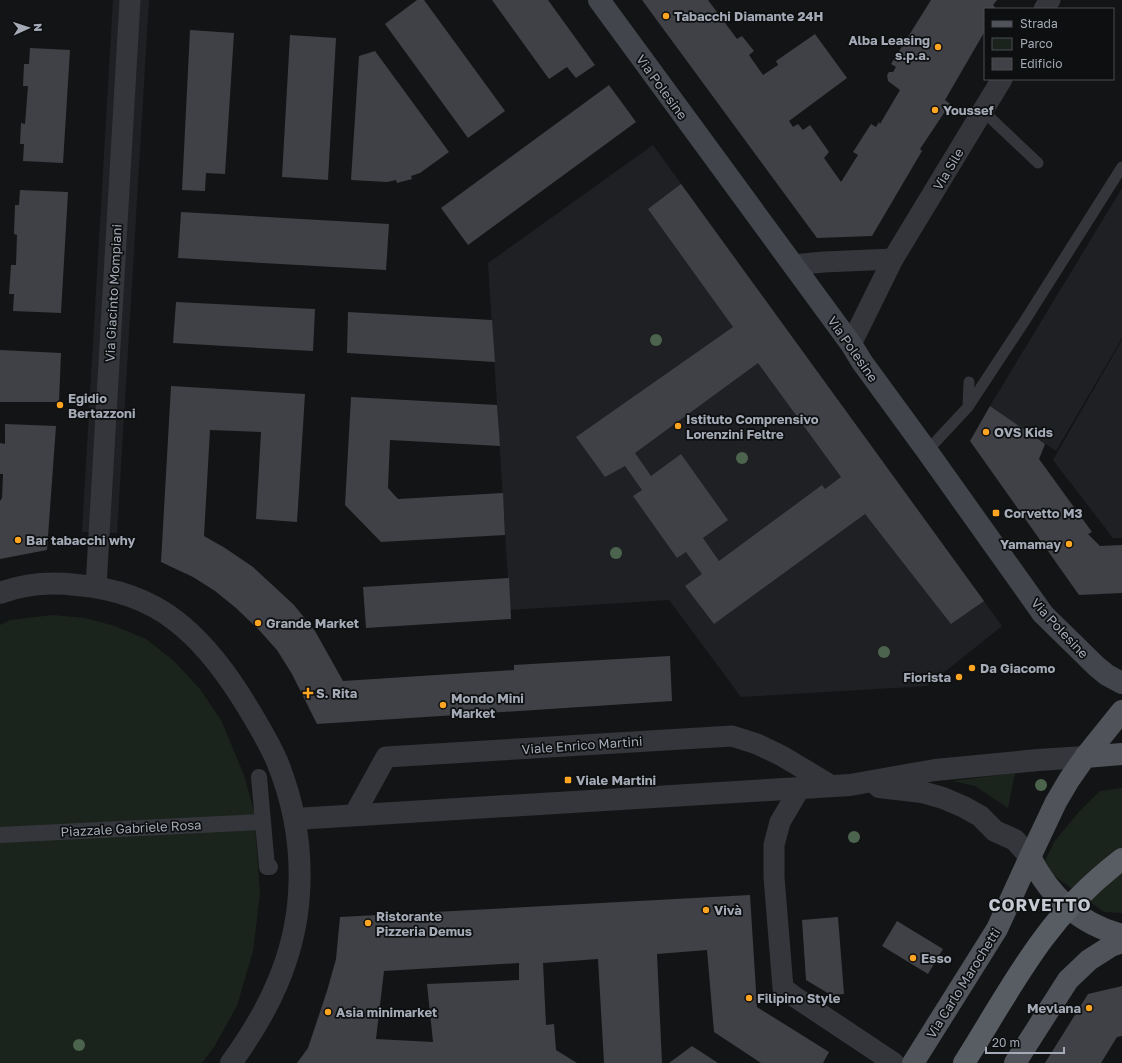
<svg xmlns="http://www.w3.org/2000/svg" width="1122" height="1063" font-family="'Golos Text',sans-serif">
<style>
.built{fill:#1f2023}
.green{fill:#1b241c}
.building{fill:#3f4146;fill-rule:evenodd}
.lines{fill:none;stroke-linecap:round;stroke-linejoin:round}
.service{stroke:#34363b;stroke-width:11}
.pedestrian{stroke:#34363b;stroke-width:16}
.minor{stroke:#34363b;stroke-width:21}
.tertiary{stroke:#34363b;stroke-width:22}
.secondary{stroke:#42454b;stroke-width:22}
.primary{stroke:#50535a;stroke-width:22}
.trunk-bridge{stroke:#585c63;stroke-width:22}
.tree{fill:#4c634d}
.poi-dot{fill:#ffa522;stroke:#0e0f10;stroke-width:1.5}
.labels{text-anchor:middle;stroke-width:3.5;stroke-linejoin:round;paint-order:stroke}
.poi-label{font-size:13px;font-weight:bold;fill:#a4abb7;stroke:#0e0f10;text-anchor:start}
.street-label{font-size:13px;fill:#a4abb7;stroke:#0e0f10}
.district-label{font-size:17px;font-weight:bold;letter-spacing:1px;fill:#c5cad3;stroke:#0e0f10}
</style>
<rect width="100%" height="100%" fill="#131415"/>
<g class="built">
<path d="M 113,0 L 149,0 L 117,533 L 82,532 Z"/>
<path d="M 653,145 L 1002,626 L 927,686 L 741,697 L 669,600 L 510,610 L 488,263 Z"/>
<path d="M 1122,188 L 1122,338 L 1056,451 L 1024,430 L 990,406 Z"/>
<path d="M 1122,340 L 1122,538 L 1113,538 L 1053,460 Z"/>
</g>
<g class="green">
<path d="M 53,615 L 85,618 L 115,626 L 146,639 L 174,661 L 199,688 L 221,720 L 244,775 L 254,811 L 260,894 L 253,951 L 237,1006 L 214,1047 L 202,1063 L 0,1063 L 0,625 L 10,620 Z"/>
<path d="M 1015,773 L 1008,808 L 975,786 L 952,781 Z"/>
<path d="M 1122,788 L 1122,913 L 1104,912 L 1053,875 L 1044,863 L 1054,842 L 1078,813 L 1100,791 Z"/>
</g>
<g class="building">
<path d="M 417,0 L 424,0 L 505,111 L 468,138 L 385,24 Z"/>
<path d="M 492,0 L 548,0 L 595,65 L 576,78 L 567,67 L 549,79 Z"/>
<path d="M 642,0 L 708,0 L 737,39 L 742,36 L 754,51 L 749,55 L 763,75 L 778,65 L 776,61 L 815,34 L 847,78 L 789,121 L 793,127 L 798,124 L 803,130 L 810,125 L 829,152 L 824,158 L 841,182 L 858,155 L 853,152 L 871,124 L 876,127 L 879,122 L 880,124 L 900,90 L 888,81 L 887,75 L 889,72 L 893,72 L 896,67 L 891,64 L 931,0 L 997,0 L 993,5 L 995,7 L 993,9 L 985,9 L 985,31 L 945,100 L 950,104 L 920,149 L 922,151 L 872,236 L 817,238 Z"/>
<path d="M 190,30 L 234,33 L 225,174 L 206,173 L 205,191 L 182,190 Z"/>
<path d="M 290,35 L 336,38 L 328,180 L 282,177 Z"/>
<path d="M 30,48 L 70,50 L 63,163 L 23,161 L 24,144 L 20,144 L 21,123 L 25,124 L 28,86 L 23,86 L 24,64 L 29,64 Z"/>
<path d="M 375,51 L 449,152 L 420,173 L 411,176 L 412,179 L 397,183 L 396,180 L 387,182 L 351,180 L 359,56 Z"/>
<path d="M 609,85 L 636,122 L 468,245 L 441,208 Z"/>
<path d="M 681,184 L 984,601 L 951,624 L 865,514 L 714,624 L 685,586 L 702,574 L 686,552 L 677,558 L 633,496 L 642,490 L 625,466 L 605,477 L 576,437 L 733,327 L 648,209 ZM 758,363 L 841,477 L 825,489 L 822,485 L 719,561 L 703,538 L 728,520 L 681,454 L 651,476 L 635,453 Z"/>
<path d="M 20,190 L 68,192 L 61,313 L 13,311 L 14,294 L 9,294 L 11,265 L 16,265 L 17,235 L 14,234 L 15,205 L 19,205 Z"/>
<path d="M 181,212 L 389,224 L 386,270 L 178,258 Z"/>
<path d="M 176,302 L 315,309 L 313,351 L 173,343 Z"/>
<path d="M 348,312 L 492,320 L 495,362 L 347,353 Z"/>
<path d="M 0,350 L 61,353 L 59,402 L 0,402 Z"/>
<path d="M 171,386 L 305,394 L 297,522 L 256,519 L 261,432 L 210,430 L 204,536 L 225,548 L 253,567 L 294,605 L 315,631 L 343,681 L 514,670 L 514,665 L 670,656 L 672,701 L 317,724 L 292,674 L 277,650 L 259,630 L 236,608 L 215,591 L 193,577 L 161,562 Z"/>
<path d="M 351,397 L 497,405 L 500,446 L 390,440 L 388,488 L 398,499 L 503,493 L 505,535 L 381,542 L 345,505 Z"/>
<path d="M 990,406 L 1045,444 L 1039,459 L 1092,532 L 1088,534 L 1100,546 L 1122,545 L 1122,593 L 1079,595 L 970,441 Z"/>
<path d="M 5,424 L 56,426 L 47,550 L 0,559 L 0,501 L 2,498 L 3,474 L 0,474 L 0,443 L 5,444 Z"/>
<path d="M 509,578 L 511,619 L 366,628 L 363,587 Z"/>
<path d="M 750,895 L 757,1007 L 829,1052 L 823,1063 L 761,1063 L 714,1032 L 707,950 L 657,954 L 662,1063 L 604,1063 L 598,959 L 543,963 L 546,1025 L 554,1024 L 556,1050 L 577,1063 L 297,1063 L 308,1048 L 327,991 L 336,959 L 340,917 ZM 519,963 L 519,980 L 427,984 L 433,1042 L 376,1039 L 384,971 Z"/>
<path d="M 838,917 L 844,994 L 831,995 L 806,980 L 802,920 Z"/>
<path d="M 897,921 L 943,949 L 928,974 L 882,946 Z"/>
<path d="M 1122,986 L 1122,1036 L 1117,1037 L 1101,1063 L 1045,1063 L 1088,994 Z"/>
<path d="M 692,1046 L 718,1063 L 669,1063 Z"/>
</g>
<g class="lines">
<g class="service">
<path d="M 983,111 L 1038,163"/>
<path d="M 968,407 L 1024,322 L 1122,167"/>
<path d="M 927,451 L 968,407 L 969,382"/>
</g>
<g class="pedestrian">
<path d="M 259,777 L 267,867 L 270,867"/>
<path d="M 0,835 L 262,822"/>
</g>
<g class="minor">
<path d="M 1044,9 L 1050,0"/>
<path d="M 793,265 L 824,262 L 893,259"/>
<path d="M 851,344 L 893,259 L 1002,79"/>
<path d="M 96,587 L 130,0"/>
<path d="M 800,788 L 780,822 L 774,845 L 774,877 L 783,988 L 795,997 L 894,1063"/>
<path d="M 354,815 L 386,757 L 732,736 L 757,744 L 782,756 L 832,786"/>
</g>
<g class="tertiary">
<path d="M 0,593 C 24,584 52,582 77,585 C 112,588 148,599 176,621 C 202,641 222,667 240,695 C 253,716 267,738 277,761 C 294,803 302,849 299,894 C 295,958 268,1012 231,1063"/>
<path d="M 879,787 L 922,792 L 943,798 L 964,807 L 980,816 L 995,831 L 1015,840 L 1030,857"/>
<path d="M 295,819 L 850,785 L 935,770 L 1038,760 L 1085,757"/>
</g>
<path class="secondary" d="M 599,0 L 851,344 L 862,362 L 927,451 L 1043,614 L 1096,666 L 1107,675 L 1122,683"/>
<g class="primary">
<path d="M 1085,757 L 1122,754"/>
<path d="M 1030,857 C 1049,895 1079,924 1122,935"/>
<path d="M 913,1063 L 997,929 L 1030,857 L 1056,802 L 1069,780 L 1085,757 L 1122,711"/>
<path d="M 1015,1063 L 1068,980 L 1089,960 L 1111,946 L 1122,942"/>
</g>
<path class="trunk-bridge" d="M 964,1063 C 990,1022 1014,978 1043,939 C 1065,909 1092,882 1122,859"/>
</g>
<g class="tree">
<circle cx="656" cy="340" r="6"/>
<circle cx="742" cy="458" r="6"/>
<circle cx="616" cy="553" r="6"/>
<circle cx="884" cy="652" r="6"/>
<circle cx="1041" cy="785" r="6"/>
<circle cx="854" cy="837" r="6"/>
<circle cx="79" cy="1045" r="6"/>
</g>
<g class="poi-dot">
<circle cx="666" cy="16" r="4"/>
<circle cx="938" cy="47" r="4"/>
<circle cx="935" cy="110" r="4"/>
<circle cx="60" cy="405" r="4"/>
<circle cx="678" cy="426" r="4"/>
<circle cx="986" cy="432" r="4"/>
<rect x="992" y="509" width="8" height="8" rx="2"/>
<circle cx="18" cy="540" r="4"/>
<circle cx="1069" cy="544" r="4"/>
<circle cx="258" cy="623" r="4"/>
<circle cx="972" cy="668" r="4"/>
<circle cx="959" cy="677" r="4"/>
<path d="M306 687h4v4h4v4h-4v4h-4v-4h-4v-4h4z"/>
<circle cx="443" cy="705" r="4"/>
<rect x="564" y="776" width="8" height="8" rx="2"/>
<circle cx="706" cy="910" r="4"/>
<circle cx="368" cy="923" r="4"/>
<circle cx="913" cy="958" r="4"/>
<circle cx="749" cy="998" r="4"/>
<circle cx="1089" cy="1008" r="4"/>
<circle cx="328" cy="1012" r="4"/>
</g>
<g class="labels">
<g class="poi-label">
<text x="674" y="21">Tabacchi Diamante 24H</text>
<text x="930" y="45" text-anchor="end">Alba Leasing<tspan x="930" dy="15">s.p.a.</tspan></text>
<text x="943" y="115">Youssef</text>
<text x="68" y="403">Egidio<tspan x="68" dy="15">Bertazzoni</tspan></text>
<text x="686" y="424">Istituto Comprensivo<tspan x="686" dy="15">Lorenzini Feltre</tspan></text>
<text x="994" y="437">OVS Kids</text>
<text x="1004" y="518">Corvetto M3</text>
<text x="26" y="545">Bar tabacchi why</text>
<text x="1061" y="549" text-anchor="end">Yamamay</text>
<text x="266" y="628">Grande Market</text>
<text x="980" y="673">Da Giacomo</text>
<text x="951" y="682" text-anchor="end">Fiorista</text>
<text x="316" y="698">S. Rita</text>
<text x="451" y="703">Mondo Mini<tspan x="451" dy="15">Market</tspan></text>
<text x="576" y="785">Viale Martini</text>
<text x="714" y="915">Vivà</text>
<text x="376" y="921">Ristorante<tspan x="376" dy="15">Pizzeria Demus</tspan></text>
<text x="921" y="963">Esso</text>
<text x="757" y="1003">Filipino Style</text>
<text x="1081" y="1013" text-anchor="end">Mevlana</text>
<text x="336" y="1017">Asia minimarket</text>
</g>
<g class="street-label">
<text transform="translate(662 87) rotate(54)" y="5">Via Polesine</text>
<text transform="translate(948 169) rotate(-59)" y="5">Via Sile</text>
<text transform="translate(113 293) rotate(-87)" y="5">Via Giacinto Mompiani</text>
<text transform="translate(853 349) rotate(55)" y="5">Via Polesine</text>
<text transform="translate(1060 628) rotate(47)" y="5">Via Polesine</text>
<text transform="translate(582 745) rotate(-4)" y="5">Viale Enrico Martini</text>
<text transform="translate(131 828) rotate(-3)" y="5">Piazzale Gabriele Rosa</text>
<text transform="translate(963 983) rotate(-58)" y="5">Via Carlo Marochetti</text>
</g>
<g class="district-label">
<text x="1040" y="911">CORVETTO</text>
</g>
</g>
<rect x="984" y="8" width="130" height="72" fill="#0e0f10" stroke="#4a4d53"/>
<rect x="992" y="21" width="20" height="6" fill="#50535a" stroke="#4a4d53"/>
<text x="1020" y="28" font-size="12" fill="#a4abb7">Strada</text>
<rect x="992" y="38" width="20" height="12" fill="#1b241c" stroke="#4a4d53"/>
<text x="1020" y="48" font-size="12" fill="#a4abb7">Parco</text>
<rect x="992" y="58" width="20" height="12" fill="#3f4146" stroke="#4a4d53"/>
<text x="1020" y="68" font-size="12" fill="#a4abb7">Edificio</text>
<g transform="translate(28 28) rotate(87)" stroke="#0e0f10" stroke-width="3" paint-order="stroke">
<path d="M0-3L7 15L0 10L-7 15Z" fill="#a4abb7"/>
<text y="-6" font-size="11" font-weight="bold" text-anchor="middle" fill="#a4abb7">N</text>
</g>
<path d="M986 1047v6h78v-6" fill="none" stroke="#a4abb7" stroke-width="2"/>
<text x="992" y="1047" font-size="12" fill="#a4abb7" stroke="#0e0f10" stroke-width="3" paint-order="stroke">20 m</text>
</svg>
